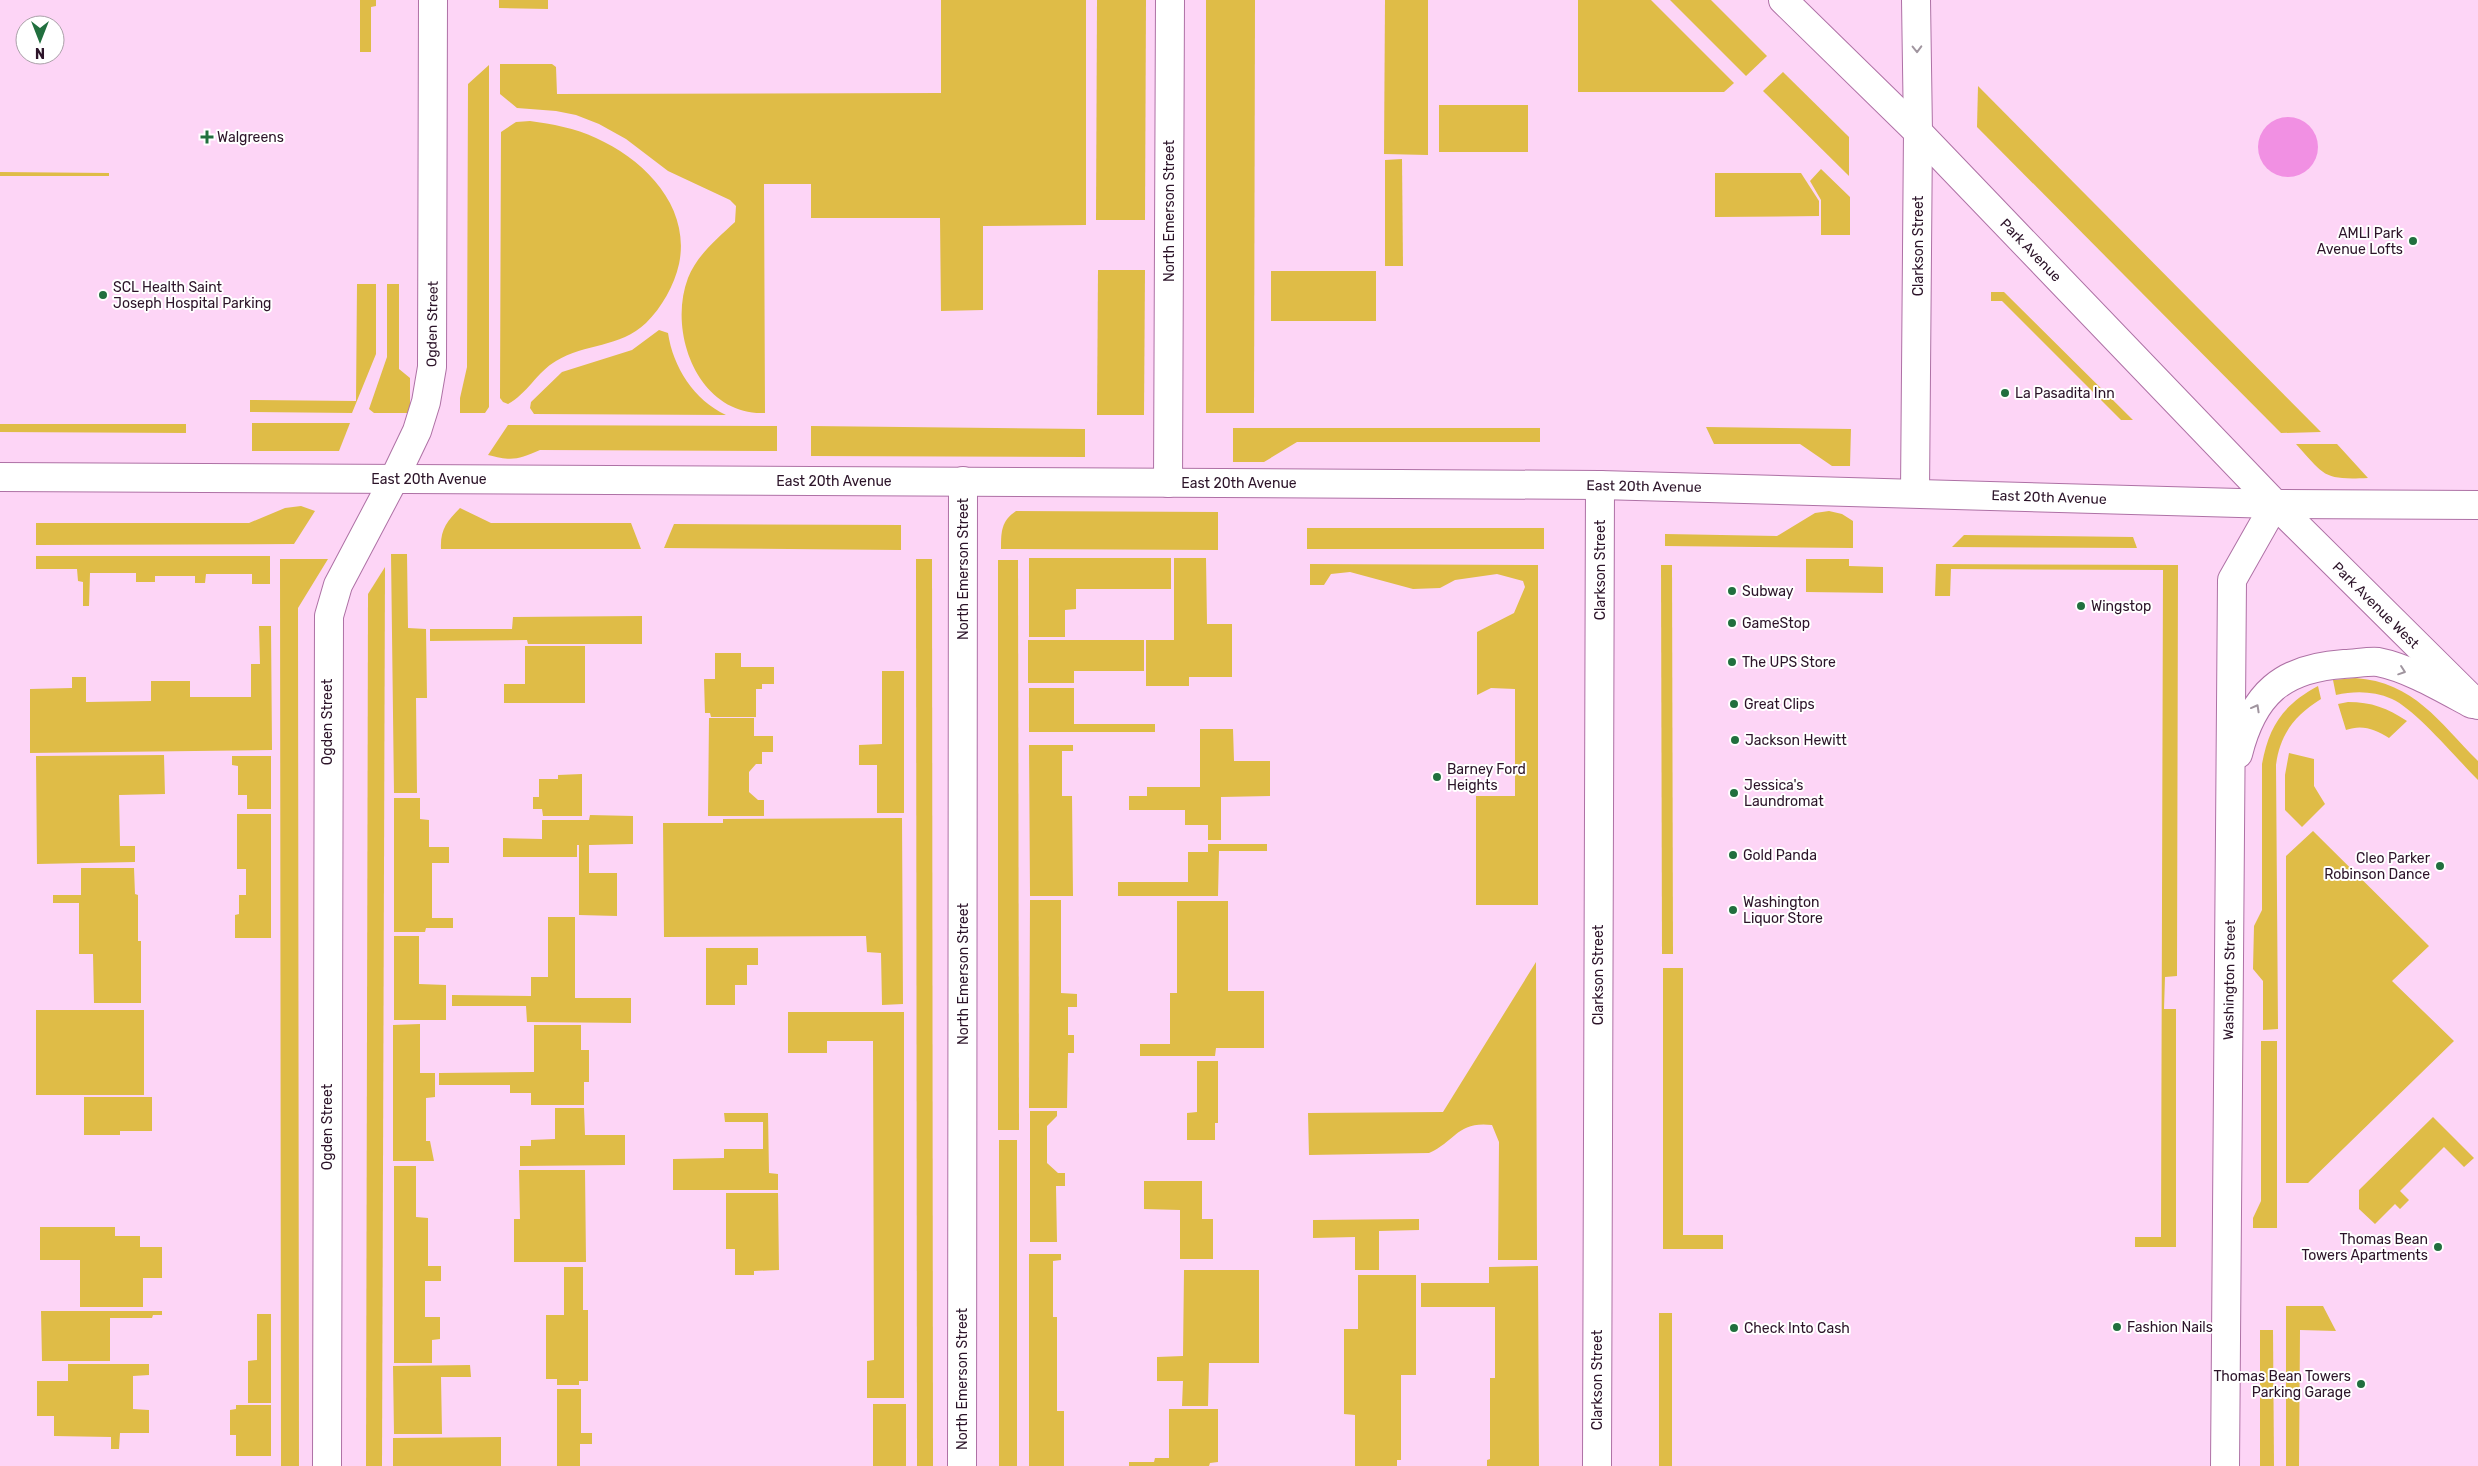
<svg xmlns="http://www.w3.org/2000/svg" width="2478" height="1466" font-family="Rubik,sans-serif">
<style>
.green{fill:#dfbc47}
.water{fill:#f190e3}
.lines{fill:none;stroke-linecap:round;stroke-linejoin:round}
.minor-casing{stroke:#ae71a5;stroke-width:30}
.tertiary-casing{stroke:#ae71a5;stroke-width:30}
.secondary-casing{stroke:#ae71a5;stroke-width:30}
.minor{stroke:#fff;stroke-width:28}
.tertiary{stroke:#fff;stroke-width:28}
.secondary{stroke:#fff;stroke-width:28}
.oneway{stroke:#a0959f}
.poi-dot{fill:#216f3e;stroke:#fff;stroke-width:2}
.labels{text-anchor:middle;stroke-width:4;stroke-linejoin:round;paint-order:stroke}
.poi-label{font-size:14px;fill:#2c1429;stroke:#fff;text-anchor:start}
.street-label{font-size:14px;fill:#2c1429;stroke:#fff}
</style>
<rect width="100%" height="100%" fill="#fdd5f6"/>
<g class="green">
<path d="M 360,0 L 376,0 L 376,6 L 371,7 L 371,52 L 360,52 Z"/>
<path d="M 499,0 L 548,0 L 548,9 L 499,8 Z"/>
<path d="M 941,0 L 1086,0 L 1086,225 L 983,226 L 983,310 L 941,311 L 940,218 L 811,218 L 811,184 L 764,184 L 765,413 C 699,416 667,333 688,278 C 697,255 717,239 735,222 L 736,206 L 730,200 L 668,171 L 626,139 L 599,124 L 576,115 L 556,111 L 517,108 L 500,94 L 500,64 L 552,64 L 556,67 L 557,94 L 941,93 Z"/>
<path d="M 1097,0 L 1146,0 L 1145,220 L 1096,220 Z"/>
<path d="M 1206,0 L 1255,0 L 1254,413 L 1206,413 Z"/>
<path d="M 1385,0 L 1428,0 L 1428,155 L 1384,154 Z"/>
<path d="M 1578,0 L 1651,0 L 1734,83 L 1724,92 L 1578,92 Z"/>
<path d="M 1670,0 L 1711,0 L 1767,56 L 1746,76 Z"/>
<path d="M 489,65 L 489,407 L 485,413 L 460,413 L 460,398 L 467,367 L 468,84 Z"/>
<path d="M 1783,72 L 1849,137 L 1849,176 L 1763,91 Z"/>
<path d="M 1978,86 L 2321,432 L 2281,433 L 1977,127 Z"/>
<rect x="1439" y="105" width="89" height="47"/>
<path d="M 530,121 C 552,124 575,128 596,138 C 645,160 691,207 679,264 C 674,286 662,307 646,323 C 620,348 585,343 556,361 C 537,372 527,394 508,404 L 503,402 L 500,398 L 501,132 L 516,122 Z"/>
<path d="M 1402,159 L 1403,266 L 1385,266 L 1385,160 Z"/>
<path d="M 1821,169 L 1850,197 L 1850,235 L 1821,235 L 1821,200 L 1810,181 Z"/>
<path d="M 0,172 L 109,173 L 109,176 L 0,176 Z"/>
<path d="M 1715,173 L 1801,173 L 1819,201 L 1819,216 L 1715,217 Z"/>
<path d="M 1098,270 L 1145,270 L 1144,415 L 1097,415 Z"/>
<rect x="1271" y="271" width="105" height="50"/>
<path d="M 357,284 L 376,284 L 376,354 L 352,413 L 250,412 L 250,400 L 356,401 Z"/>
<path d="M 387,284 L 399,284 L 399,369 L 410,378 L 410,413 L 374,413 L 369,409 L 387,357 Z"/>
<path d="M 1991,292 L 2004,292 L 2133,420 L 2121,420 L 2002,301 L 1991,301 Z"/>
<path d="M 659,330 L 668,333 C 673,367 694,400 726,415 L 534,414 L 530,408 L 531,402 L 562,372 L 632,350 Z"/>
<path d="M 252,423 L 350,423 L 339,451 L 252,451 Z"/>
<path d="M 0,424 L 186,424 L 186,433 L 0,432 Z"/>
<path d="M 508,425 L 777,426 L 777,451 L 540,450 C 518,460 511,461 488,455 Z"/>
<path d="M 811,426 L 1085,429 L 1085,457 L 811,456 Z"/>
<path d="M 1706,427 L 1851,429 L 1850,466 L 1832,466 L 1800,444 L 1714,444 Z"/>
<path d="M 1233,428 L 1540,428 L 1540,442 L 1297,442 L 1264,462 L 1233,462 Z"/>
<path d="M 2296,444 L 2337,444 L 2368,478 C 2323,480 2325,476 2296,444 Z"/>
<path d="M 301,506 L 315,511 L 294,544 L 36,545 L 36,523 L 249,523 L 285,508 Z"/>
<path d="M 460,508 L 491,523 L 631,523 L 641,549 L 441,549 C 440,530 447,521 460,508 Z"/>
<path d="M 1016,511 L 1218,512 L 1218,550 L 1001,549 C 1001,532 1001,521 1016,511 Z"/>
<path d="M 1829,511 L 1842,514 L 1853,521 L 1853,548 L 1665,546 L 1665,534 L 1777,536 L 1815,513 Z"/>
<path d="M 674,524 L 901,525 L 901,550 L 664,548 Z"/>
<rect x="1307" y="528" width="237" height="21"/>
<path d="M 1964,535 L 2133,537 L 2137,548 L 1952,547 Z"/>
<path d="M 391,554 L 407,554 L 408,628 L 426,629 L 427,698 L 416,698 L 417,793 L 394,793 Z"/>
<path d="M 36,556 L 270,556 L 270,584 L 252,584 L 252,574 L 206,574 L 205,583 L 195,583 L 195,576 L 155,576 L 155,582 L 136,582 L 136,573 L 90,573 L 89,606 L 83,606 L 83,582 L 78,581 L 77,569 L 36,569 Z"/>
<path d="M 1029,558 L 1171,558 L 1171,589 L 1076,589 L 1076,609 L 1065,610 L 1065,637 L 1029,637 Z"/>
<path d="M 1174,558 L 1206,558 L 1207,624 L 1232,624 L 1232,677 L 1189,677 L 1189,686 L 1146,686 L 1146,640 L 1174,640 Z"/>
<path d="M 280,559 L 328,559 L 298,608 L 299,1466 L 281,1466 Z"/>
<path d="M 916,559 L 932,559 L 933,1466 L 917,1466 Z"/>
<path d="M 1806,559 L 1849,559 L 1849,566 L 1883,567 L 1883,593 L 1806,592 Z"/>
<path d="M 998,560 L 1018,560 L 1019,1130 L 998,1130 Z"/>
<path d="M 1310,564 L 1538,565 L 1538,905 L 1476,905 L 1476,796 L 1515,796 L 1515,689 L 1491,688 L 1477,695 L 1477,632 L 1514,613 L 1525,587 L 1523,581 L 1497,574 L 1455,580 L 1440,588 L 1413,589 L 1350,572 L 1331,574 L 1324,585 L 1310,585 Z"/>
<path d="M 1936,564 L 2178,565 L 2177,976 L 2165,977 L 2164,1009 L 2176,1009 L 2176,1247 L 2135,1247 L 2135,1237 L 2161,1237 L 2163,570 L 1951,569 L 1950,596 L 1935,596 Z"/>
<path d="M 1661,565 L 1672,565 L 1673,954 L 1662,954 Z"/>
<path d="M 385,567 L 382,1466 L 366,1466 L 368,594 Z"/>
<path d="M 642,616 L 642,644 L 528,644 L 527,640 L 430,641 L 430,629 L 512,629 L 513,617 Z"/>
<path d="M 259,626 L 271,626 L 272,750 L 30,753 L 30,689 L 72,688 L 72,677 L 86,677 L 86,702 L 151,701 L 151,681 L 190,681 L 190,697 L 251,697 L 251,664 L 260,664 Z"/>
<path d="M 1028,640 L 1144,640 L 1144,671 L 1074,671 L 1074,683 L 1028,683 Z"/>
<path d="M 525,646 L 585,646 L 585,703 L 504,703 L 504,684 L 525,684 Z"/>
<path d="M 715,653 L 741,653 L 741,667 L 774,667 L 774,684 L 762,684 L 762,689 L 756,689 L 756,717 L 711,717 L 710,713 L 705,713 L 704,679 L 715,679 Z"/>
<path d="M 882,671 L 904,671 L 904,813 L 877,813 L 877,765 L 859,765 L 859,745 L 882,744 Z"/>
<path d="M 2355,678 C 2414,682 2439,722 2478,761 L 2478,780 C 2458,760 2415,709 2392,699 C 2373,691 2355,691 2336,695 L 2333,680 Z"/>
<path d="M 2318,686 L 2321,699 C 2295,715 2280,734 2276,765 L 2278,1029 L 2263,1030 L 2263,981 L 2253,969 L 2254,926 L 2262,910 L 2262,764 C 2269,726 2283,705 2318,686 Z"/>
<path d="M 1029,688 L 1074,688 L 1074,724 L 1155,724 L 1155,732 L 1029,732 Z"/>
<path d="M 2348,702 C 2372,702 2387,708 2407,721 L 2389,738 C 2375,729 2362,724 2346,730 L 2338,704 Z"/>
<path d="M 709,718 L 754,718 L 754,736 L 773,736 L 773,752 L 762,752 L 762,764 L 756,764 L 749,772 L 749,792 L 758,800 L 764,800 L 764,816 L 708,816 Z"/>
<path d="M 1200,729 L 1233,729 L 1234,761 L 1270,761 L 1270,796 L 1221,797 L 1221,840 L 1208,840 L 1208,825 L 1185,825 L 1185,810 L 1129,810 L 1129,796 L 1147,796 L 1147,787 L 1200,787 Z"/>
<path d="M 1029,745 L 1073,745 L 1073,751 L 1062,751 L 1062,796 L 1072,796 L 1073,896 L 1030,896 Z"/>
<path d="M 2289,753 L 2314,759 L 2314,786 L 2325,804 L 2302,827 L 2285,810 L 2285,775 Z"/>
<path d="M 164,755 L 165,794 L 119,795 L 120,846 L 135,846 L 135,862 L 37,864 L 36,756 Z"/>
<path d="M 232,756 L 271,756 L 271,809 L 247,809 L 247,795 L 238,795 L 238,766 L 232,765 Z"/>
<path d="M 582,774 L 582,816 L 543,816 L 542,809 L 533,809 L 533,797 L 539,797 L 539,779 L 558,779 L 558,775 Z"/>
<path d="M 394,798 L 420,798 L 420,819 L 429,820 L 429,847 L 449,847 L 449,863 L 432,863 L 432,918 L 453,918 L 453,928 L 426,928 L 425,932 L 394,932 Z"/>
<path d="M 237,814 L 271,814 L 271,938 L 235,938 L 235,915 L 239,914 L 239,895 L 246,895 L 246,869 L 237,869 Z"/>
<path d="M 590,815 L 633,816 L 633,844 L 589,845 L 589,873 L 617,873 L 617,916 L 579,915 L 579,845 L 577,845 L 577,857 L 503,857 L 503,838 L 542,839 L 542,820 L 589,820 Z"/>
<path d="M 902,818 L 903,1004 L 882,1005 L 881,953 L 867,952 L 866,936 L 664,937 L 663,823 L 723,823 L 723,819 Z"/>
<path d="M 2313,831 L 2429,946 L 2392,981 L 2454,1041 L 2308,1183 L 2286,1183 L 2286,856 Z"/>
<path d="M 1208,844 L 1267,844 L 1267,851 L 1219,851 L 1218,896 L 1118,896 L 1118,882 L 1188,882 L 1188,852 L 1208,852 Z"/>
<path d="M 81,868 L 134,868 L 135,894 L 138,895 L 138,941 L 141,941 L 141,1003 L 94,1003 L 93,954 L 79,954 L 79,903 L 53,903 L 53,895 L 81,895 Z"/>
<path d="M 1030,900 L 1061,900 L 1061,993 L 1077,994 L 1077,1007 L 1068,1007 L 1068,1035 L 1074,1035 L 1074,1053 L 1068,1053 L 1067,1108 L 1029,1108 Z"/>
<path d="M 1177,901 L 1228,901 L 1228,991 L 1264,991 L 1264,1048 L 1216,1048 L 1215,1056 L 1140,1056 L 1140,1044 L 1170,1044 L 1170,993 L 1177,993 Z"/>
<path d="M 548,917 L 575,917 L 575,998 L 631,998 L 631,1023 L 527,1022 L 526,1006 L 452,1006 L 452,995 L 531,996 L 531,977 L 548,977 Z"/>
<path d="M 394,936 L 419,936 L 419,984 L 446,985 L 446,1020 L 394,1020 Z"/>
<path d="M 706,948 L 758,948 L 758,965 L 747,965 L 747,985 L 735,985 L 735,1005 L 706,1005 Z"/>
<path d="M 1536,962 L 1537,1260 L 1498,1260 L 1499,1142 L 1492,1125 C 1457,1121 1456,1141 1429,1153 L 1309,1155 L 1308,1113 L 1443,1112 Z"/>
<path d="M 1663,968 L 1683,968 L 1683,1235 L 1723,1235 L 1723,1249 L 1663,1249 Z"/>
<rect x="36" y="1010" width="108" height="85"/>
<path d="M 788,1012 L 904,1012 L 904,1398 L 867,1398 L 867,1361 L 874,1360 L 873,1041 L 827,1041 L 827,1053 L 788,1053 Z"/>
<path d="M 420,1024 L 420,1073 L 435,1073 L 435,1097 L 426,1098 L 426,1141 L 430,1141 L 434,1161 L 393,1161 L 393,1025 Z"/>
<path d="M 534,1025 L 581,1025 L 581,1050 L 589,1050 L 589,1082 L 584,1082 L 584,1105 L 531,1105 L 531,1093 L 510,1093 L 510,1085 L 439,1085 L 439,1073 L 534,1072 Z"/>
<path d="M 2261,1041 L 2277,1041 L 2277,1228 L 2253,1228 L 2253,1218 L 2261,1201 Z"/>
<path d="M 1197,1061 L 1218,1061 L 1218,1123 L 1215,1123 L 1215,1140 L 1187,1140 L 1187,1113 L 1197,1112 Z"/>
<path d="M 84,1097 L 152,1097 L 152,1131 L 120,1131 L 120,1135 L 84,1135 Z"/>
<path d="M 555,1108 L 584,1108 L 585,1135 L 625,1135 L 625,1165 L 520,1166 L 520,1146 L 531,1146 L 531,1140 L 555,1139 Z"/>
<path d="M 1030,1111 L 1057,1111 L 1057,1116 L 1047,1126 L 1047,1163 L 1058,1173 L 1065,1173 L 1065,1186 L 1056,1186 L 1057,1242 L 1030,1242 Z"/>
<path d="M 724,1113 L 768,1113 L 769,1173 L 778,1174 L 778,1190 L 673,1190 L 673,1159 L 724,1158 L 724,1149 L 763,1149 L 763,1122 L 725,1122 Z"/>
<path d="M 2433,1117 L 2474,1158 L 2464,1167 L 2444,1147 L 2400,1191 L 2409,1200 L 2400,1209 L 2395,1204 L 2375,1224 L 2359,1209 L 2359,1190 Z"/>
<rect x="999" y="1140" width="18" height="326"/>
<path d="M 394,1166 L 416,1166 L 416,1217 L 428,1218 L 428,1266 L 441,1266 L 441,1281 L 425,1281 L 425,1317 L 440,1317 L 440,1339 L 432,1340 L 432,1363 L 394,1363 Z"/>
<path d="M 519,1170 L 585,1170 L 586,1262 L 514,1262 L 514,1219 L 520,1219 Z"/>
<path d="M 1144,1181 L 1202,1181 L 1202,1219 L 1213,1219 L 1213,1259 L 1180,1259 L 1180,1210 L 1144,1209 Z"/>
<path d="M 726,1193 L 778,1193 L 779,1270 L 754,1271 L 754,1275 L 735,1275 L 735,1249 L 726,1249 Z"/>
<path d="M 1419,1219 L 1419,1230 L 1379,1231 L 1379,1270 L 1355,1270 L 1355,1237 L 1313,1238 L 1313,1220 Z"/>
<path d="M 40,1227 L 115,1227 L 115,1236 L 140,1236 L 140,1247 L 162,1247 L 162,1278 L 143,1278 L 143,1307 L 80,1307 L 80,1260 L 40,1260 Z"/>
<path d="M 1029,1254 L 1061,1254 L 1061,1260 L 1053,1261 L 1053,1317 L 1057,1317 L 1057,1411 L 1064,1411 L 1064,1466 L 1029,1466 Z"/>
<path d="M 1538,1266 L 1539,1466 L 1487,1466 L 1487,1460 L 1490,1459 L 1490,1378 L 1495,1378 L 1495,1307 L 1421,1307 L 1421,1283 L 1489,1283 L 1489,1267 Z"/>
<path d="M 564,1267 L 583,1267 L 583,1310 L 588,1310 L 588,1381 L 579,1381 L 579,1385 L 557,1385 L 557,1379 L 546,1379 L 546,1315 L 564,1315 Z"/>
<path d="M 1184,1270 L 1259,1270 L 1259,1363 L 1209,1363 L 1208,1406 L 1182,1406 L 1183,1381 L 1157,1381 L 1157,1357 L 1183,1356 Z"/>
<path d="M 1358,1275 L 1416,1275 L 1416,1375 L 1401,1375 L 1401,1460 L 1397,1460 L 1397,1466 L 1355,1466 L 1355,1415 L 1344,1414 L 1344,1329 L 1358,1329 Z"/>
<path d="M 2286,1306 L 2323,1306 L 2336,1331 L 2300,1330 L 2299,1466 L 2286,1466 Z"/>
<path d="M 41,1311 L 162,1311 L 162,1315 L 153,1315 L 152,1318 L 110,1318 L 110,1361 L 42,1361 Z"/>
<rect x="1659" y="1313" width="13" height="153"/>
<path d="M 257,1314 L 271,1314 L 271,1403 L 248,1403 L 248,1361 L 257,1360 Z"/>
<path d="M 2260,1330 L 2273,1330 L 2274,1466 L 2260,1466 Z"/>
<path d="M 68,1364 L 149,1364 L 149,1375 L 133,1376 L 133,1409 L 149,1410 L 149,1433 L 120,1433 L 119,1449 L 111,1449 L 111,1437 L 54,1436 L 54,1416 L 37,1416 L 37,1381 L 68,1381 Z"/>
<path d="M 470,1365 L 471,1377 L 441,1377 L 442,1434 L 394,1434 L 393,1366 Z"/>
<path d="M 557,1389 L 581,1389 L 581,1433 L 592,1433 L 592,1444 L 580,1444 L 580,1466 L 557,1466 Z"/>
<rect x="873" y="1404" width="33" height="62"/>
<path d="M 236,1405 L 271,1405 L 271,1456 L 236,1456 L 236,1435 L 230,1435 L 230,1410 L 236,1409 Z"/>
<path d="M 1169,1409 L 1218,1409 L 1218,1462 L 1210,1463 L 1209,1466 L 1129,1466 L 1129,1462 L 1154,1462 L 1155,1458 L 1169,1458 Z"/>
<path d="M 501,1437 L 501,1466 L 393,1466 L 393,1438 Z"/>
</g>
<circle class="water" cx="2288" cy="147" r="30"/>
<g class="lines">
<defs>
<g id="minor">
<path d="M 1168,483 L 1170,0"/>
<path d="M 327,1466 L 329,616 L 338,585 L 394,479"/>
<path d="M 962,1466 L 963,481"/>
<path d="M 1597,1466 L 1600,485"/>
</g>
<g id="tertiary">
<path d="M 0,477 L 1600,485 L 2275,504 L 2478,505"/>
<path d="M 394,479 L 417,431 L 426,402 L 432,367 L 433,0"/>
<path d="M 1915,492 L 1918,132 L 1916,0"/>
<path d="M 2238,754 C 2253,694 2282,668 2344,664 C 2354,664 2368,661 2378,662 C 2409,668 2444,689 2472,704"/>
<path d="M 2225,1466 L 2232,580 L 2275,504"/>
</g>
<path id="secondary" d="M 1783,0 L 1918,132 L 2275,504 L 2478,705"/>
</defs>
<use href="#minor" class="minor-casing"/>
<use href="#tertiary" class="tertiary-casing"/>
<use href="#secondary" class="secondary-casing"/>
<use href="#minor" class="minor"/>
<use href="#tertiary" class="tertiary"/>
<use href="#secondary" class="secondary"/>
</g>
<defs><path id="oneway-chevron" d="M-2-3.5L2.5 0L-2 3.5" fill="none" stroke-width="1.6" stroke-linecap="round" stroke-linejoin="round" transform="scale(1.25)"/></defs>
<g class="oneway">
<use href="#oneway-chevron" transform="translate(1917 49) rotate(89)"/>
<use href="#oneway-chevron" transform="translate(2402 671) rotate(19)"/>
<use href="#oneway-chevron" transform="translate(2256 708) rotate(-61)"/>
</g>
<g class="poi-dot">
<path d="M204.5 129.5h5v5h5v5h-5v5h-5v-5h-5v-5h5z"/>
<circle cx="2413" cy="241" r="5"/>
<circle cx="103" cy="295" r="5"/>
<circle cx="2005" cy="393" r="5"/>
<circle cx="1732" cy="591" r="5"/>
<circle cx="2081" cy="606" r="5"/>
<circle cx="1732" cy="623" r="5"/>
<circle cx="1732" cy="662" r="5"/>
<circle cx="1734" cy="704" r="5"/>
<circle cx="1735" cy="740" r="5"/>
<circle cx="1437" cy="777" r="5"/>
<circle cx="1734" cy="793" r="5"/>
<circle cx="1733" cy="855" r="5"/>
<circle cx="2440" cy="866" r="5"/>
<circle cx="1733" cy="910" r="5"/>
<circle cx="2438" cy="1247" r="5"/>
<circle cx="2117" cy="1327" r="5"/>
<circle cx="1734" cy="1328" r="5"/>
<circle cx="2361" cy="1384" r="5"/>
</g>
<g class="labels">
<g class="poi-label">
<text x="217" y="142">Walgreens</text>
<text x="2403" y="238" text-anchor="end">AMLI Park<tspan x="2403" dy="16">Avenue Lofts</tspan></text>
<text x="113" y="292">SCL Health Saint<tspan x="113" dy="16">Joseph Hospital Parking</tspan></text>
<text x="2015" y="398">La Pasadita Inn</text>
<text x="1742" y="596">Subway</text>
<text x="2091" y="611">Wingstop</text>
<text x="1742" y="628">GameStop</text>
<text x="1742" y="667">The UPS Store</text>
<text x="1744" y="709">Great Clips</text>
<text x="1745" y="745">Jackson Hewitt</text>
<text x="1447" y="774">Barney Ford<tspan x="1447" dy="16">Heights</tspan></text>
<text x="1744" y="790">Jessica's<tspan x="1744" dy="16">Laundromat</tspan></text>
<text x="1743" y="860">Gold Panda</text>
<text x="2430" y="863" text-anchor="end">Cleo Parker<tspan x="2430" dy="16">Robinson Dance</tspan></text>
<text x="1743" y="907">Washington<tspan x="1743" dy="16">Liquor Store</tspan></text>
<text x="2428" y="1244" text-anchor="end">Thomas Bean<tspan x="2428" dy="16">Towers Apartments</tspan></text>
<text x="2127" y="1332">Fashion Nails</text>
<text x="1744" y="1333">Check Into Cash</text>
<text x="2351" y="1381" text-anchor="end">Thomas Bean Towers<tspan x="2351" dy="16">Parking Garage</tspan></text>
</g>
<g class="street-label">
<text transform="translate(1169 211) rotate(-90)" y="5">North Emerson Street</text>
<text transform="translate(1918 246) rotate(-90)" y="5">Clarkson Street</text>
<text transform="translate(2031 250) rotate(46)" y="5">Park Avenue</text>
<text transform="translate(432 324) rotate(-89)" y="5">Ogden Street</text>
<text x="429" y="484">East 20th Avenue</text>
<text x="834" y="486">East 20th Avenue</text>
<text x="1239" y="488">East 20th Avenue</text>
<text transform="translate(1644 486) rotate(1)" y="5">East 20th Avenue</text>
<text transform="translate(2049 497) rotate(2)" y="5">East 20th Avenue</text>
<text transform="translate(963 569) rotate(-90)" y="5">North Emerson Street</text>
<text transform="translate(1600 570) rotate(-90)" y="5">Clarkson Street</text>
<text transform="translate(2376 605) rotate(45)" y="5">Park Avenue West</text>
<text transform="translate(327 722) rotate(-90)" y="5">Ogden Street</text>
<text transform="translate(963 974) rotate(-90)" y="5">North Emerson Street</text>
<text transform="translate(1598 975) rotate(-90)" y="5">Clarkson Street</text>
<text transform="translate(2229 980) rotate(-89)" y="5">Washington Street</text>
<text transform="translate(327 1127) rotate(-90)" y="5">Ogden Street</text>
<text transform="translate(962 1379) rotate(-90)" y="5">North Emerson Street</text>
<text transform="translate(1597 1380) rotate(-90)" y="5">Clarkson Street</text>
</g>
</g>
<g transform="translate(40 40) rotate(180)"><circle r="24" fill="#ffffff" stroke="#aba1a9"/>
<path d="M0-4L9 19L0 12L-9 19Z" fill="#216f3e"/>
<text y="-8" font-size="14" font-weight="bold" text-anchor="middle" fill="#2c1429">N</text>
</g>
</svg>
